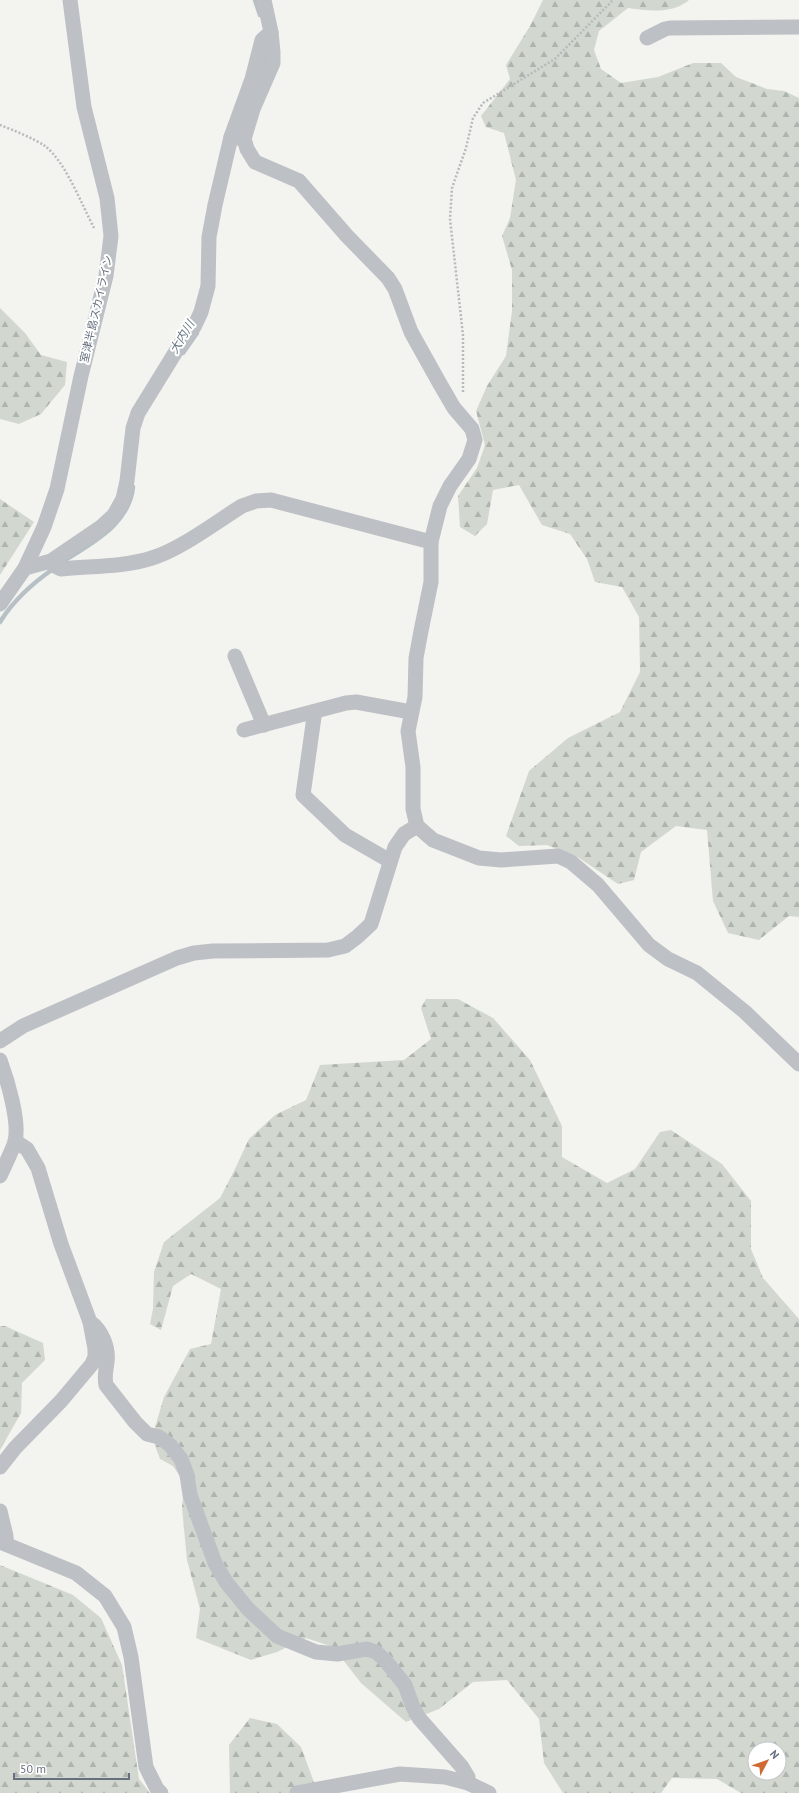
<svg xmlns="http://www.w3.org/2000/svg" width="799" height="1793" font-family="'PT Sans','Noto Sans JP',sans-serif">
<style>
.forest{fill:url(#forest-firs);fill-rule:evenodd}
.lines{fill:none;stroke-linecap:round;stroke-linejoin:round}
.stream{stroke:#b7c0c5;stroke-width:4.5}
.path{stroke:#b7b9bc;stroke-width:2.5;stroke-dasharray:2 2;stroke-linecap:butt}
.street{stroke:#bdc0c4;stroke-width:15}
.labels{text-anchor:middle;stroke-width:4;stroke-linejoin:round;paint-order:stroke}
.street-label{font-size:11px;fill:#66707e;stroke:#fff}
.water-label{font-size:12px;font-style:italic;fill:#667782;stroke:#fff}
</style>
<defs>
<pattern id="forest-firs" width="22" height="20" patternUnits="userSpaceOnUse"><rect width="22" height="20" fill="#d2d8d0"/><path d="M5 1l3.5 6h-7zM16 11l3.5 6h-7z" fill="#aeb4ae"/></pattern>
</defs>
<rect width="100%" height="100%" fill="#f3f3f0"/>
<g class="forest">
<path d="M 543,0 L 689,0 C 673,14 649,11 628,8 L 599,31 L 594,50 L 601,69 L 621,83 L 658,77 L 693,63 L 721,63 L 736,77 L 767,89 L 784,91 L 799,98 L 799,917 L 789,916 L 759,940 L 728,933 L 713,901 L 707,830 L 676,826 L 641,852 L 634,880 L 618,884 L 579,858 L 547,845 L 519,846 L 506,836 L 529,771 L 568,738 L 620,712 L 640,672 L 639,617 L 622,587 L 595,582 L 587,559 L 570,534 L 542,525 L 519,485 L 493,490 L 487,524 L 475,536 L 460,527 L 458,496 L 477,468 L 485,445 L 476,411 L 487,386 L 506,356 L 512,311 L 512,270 L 502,236 L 510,218 L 516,180 L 504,133 L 486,127 L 481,116 L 510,79 L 506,65 L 530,26 Z"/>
<path d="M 0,308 L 25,333 L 41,355 L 67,362 L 65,385 L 41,414 L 19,424 L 0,419 Z"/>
<path d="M 0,499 L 34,522 L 0,575 Z"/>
<path d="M 426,999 L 458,999 L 493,1018 L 530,1060 L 562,1126 L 562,1157 L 607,1183 L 635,1169 L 660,1132 L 671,1130 L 722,1164 L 751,1201 L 751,1249 L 763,1278 L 799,1319 L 799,1793 L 741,1793 L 717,1779 L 672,1778 L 661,1793 L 563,1793 L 544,1763 L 539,1719 L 507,1680 L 473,1682 L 439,1709 L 406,1722 L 361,1683 L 333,1647 L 306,1638 L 277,1652 L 251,1660 L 196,1638 L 200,1609 L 187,1560 L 182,1508 L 184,1482 L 173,1466 L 160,1459 L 152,1437 L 164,1397 L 190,1349 L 211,1344 L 221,1289 L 191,1274 L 173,1286 L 161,1330 L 150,1324 L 153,1309 L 154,1272 L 164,1242 L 220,1198 L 234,1171 L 249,1139 L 275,1115 L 306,1100 L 320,1065 L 404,1060 L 431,1039 L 421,1008 ZM 755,1749 L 779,1749 L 779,1773 L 755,1773 Z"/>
<path d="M 0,1326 L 5,1326 L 43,1343 L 45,1360 L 22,1383 L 21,1413 L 0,1450 Z"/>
<path d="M 0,1565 L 73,1595 L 101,1618 L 122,1665 L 139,1779 L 150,1793 L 0,1793 Z"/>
<path d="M 250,1718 L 277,1724 L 301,1747 L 318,1793 L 230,1793 L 229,1745 Z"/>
</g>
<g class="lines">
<g class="stream">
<path d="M 255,0 L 260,15"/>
<path d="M 262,69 L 266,51"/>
<path d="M 183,353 L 197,333"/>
<path d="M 59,564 C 88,545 129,526 133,487"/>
<path d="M 0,622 C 13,601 33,583 53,569"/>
</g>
<g class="path">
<path d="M 0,125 C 13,130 33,138 45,146 C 65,161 82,205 94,228"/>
<path d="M 463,392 L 463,335 L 450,219 L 452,188 L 466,148 L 473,118 L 483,103 L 555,59 L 613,0"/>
</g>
<g class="street">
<path d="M 647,38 L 665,29 L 670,28 L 799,27"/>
<path d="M 231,137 L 244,139 L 247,149 L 255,162 L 299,181 L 347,236 L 388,278 L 395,289 L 411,332 L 440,384 L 454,408 L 472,429 L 475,440 L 469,459 L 450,486 L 440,506 L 431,542 L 431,582 L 421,631 L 416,658 L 415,697 L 408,731 L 413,767 L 413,809 L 417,826 L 433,840 L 479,858 L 501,860 L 558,856 L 571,862 L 598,885 L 649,945 L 668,959 L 697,973 L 745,1012 L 799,1064"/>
<path d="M 244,139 L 253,109 L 273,63 L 273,52 L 271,32 L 264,0"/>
<path d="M 51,561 L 53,565 L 61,569 C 91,566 124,567 152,558 C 181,549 216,522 242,506 L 256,501 L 271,500 L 431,542"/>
<path d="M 25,568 L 51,561 L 101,527 L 114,515 L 123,499 L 127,481 L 133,428 L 138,413 L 183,340 L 194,327 L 201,312 L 208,286 L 209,237 L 215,205 L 231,137 L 252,79 L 262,40 L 271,32"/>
<path d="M 0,604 L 25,568 L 44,527 L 57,489 L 81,376 L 106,276 L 111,236 L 107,198 L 84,107 L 70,0"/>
<path d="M 235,656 L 264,725"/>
<path d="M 313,712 L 314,717 L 303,795 L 345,835 L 390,861"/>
<path d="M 244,730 L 346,703 L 356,702 L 411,712"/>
<path d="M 0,1041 L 23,1026 L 177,958 L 194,953 L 213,951 L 328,950 L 345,946 L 357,937 L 371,924 L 395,847 L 404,834 L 417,826"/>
<path d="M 0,1060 C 7,1079 20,1121 15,1142 C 11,1153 5,1165 0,1176"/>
<path d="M 90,1322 C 102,1330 109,1348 107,1362 C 106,1371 104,1376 106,1385 L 135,1422 L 147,1434 L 159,1437 L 170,1445 L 181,1459 L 187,1475 L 190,1495 L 215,1563 L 226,1582 L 248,1609 L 277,1636 L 316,1652 L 337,1654 L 367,1649 L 376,1652 L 385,1660 L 405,1685 L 413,1707 L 419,1718 L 462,1767 L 468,1777 L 468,1783"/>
<path d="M 0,1467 L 15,1448 L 61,1401 L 92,1364 L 95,1357 L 95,1349 L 90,1322 L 61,1244 L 38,1168 L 27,1149 L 15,1141"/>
<path d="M 0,1511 L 6,1536 L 6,1544"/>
<path d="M 0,1542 L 76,1573 L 105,1596 L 124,1627 L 131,1657 L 146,1767 L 157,1789 L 161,1793"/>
<path d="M 297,1793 L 400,1774 L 445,1777 L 468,1783 L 489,1793"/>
</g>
</g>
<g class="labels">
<g class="street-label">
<text transform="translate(96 309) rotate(-77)" y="4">室津半島スカイライン</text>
</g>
<g class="water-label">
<text transform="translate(182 337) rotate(-59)" y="4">大内川</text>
</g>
</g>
<g transform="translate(767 1761) rotate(49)"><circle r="19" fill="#ffffff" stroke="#c2c6cb"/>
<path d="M0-3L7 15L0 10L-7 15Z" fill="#cf6a34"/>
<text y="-6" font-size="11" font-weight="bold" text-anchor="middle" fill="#66707e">N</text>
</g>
<path d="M14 1773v6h115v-6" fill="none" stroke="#66707e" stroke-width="2"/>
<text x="20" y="1773" font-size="12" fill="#66707e" stroke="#ffffff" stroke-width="3" paint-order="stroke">50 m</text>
</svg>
